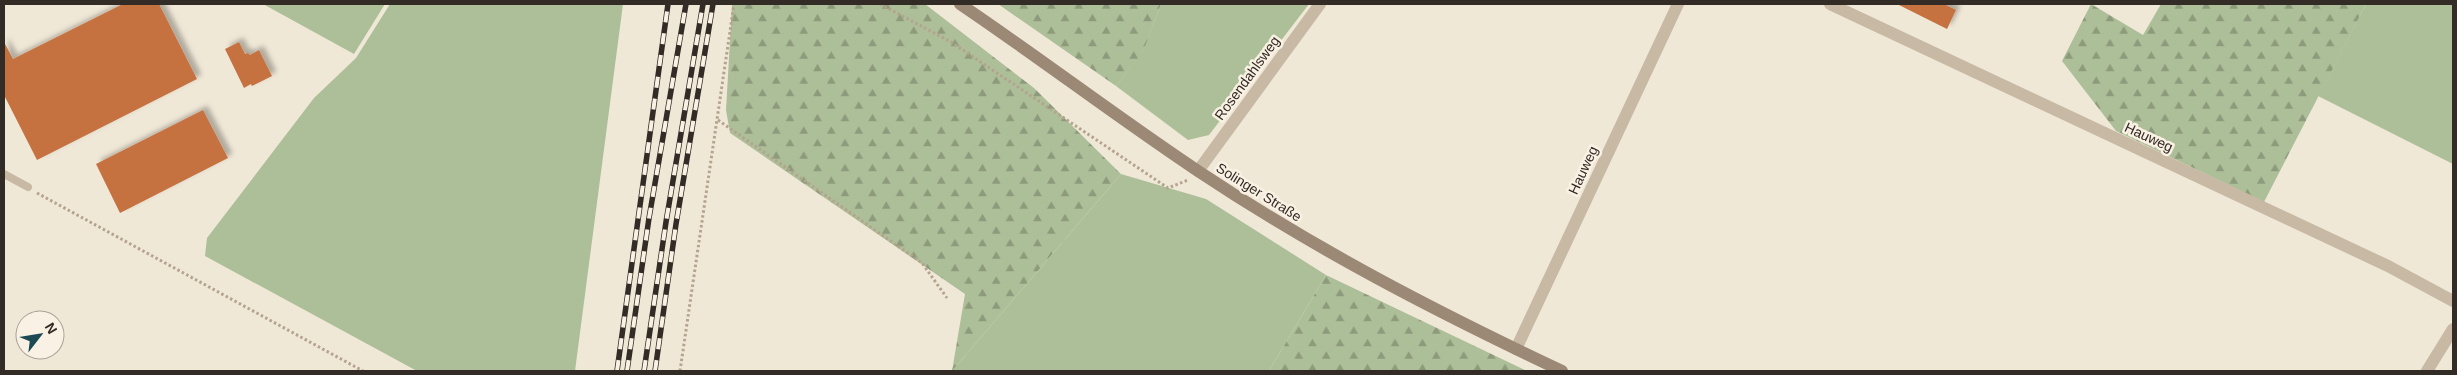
<svg xmlns="http://www.w3.org/2000/svg" width="2457" height="375" font-family="Helvetica,sans-serif">
<style>
.green{fill:#adbf98}
.forest{fill:url(#forest-firs)}
.building{fill:#c57141;filter:url(#shadow)}
.lines{fill:none;stroke-linecap:round;stroke-linejoin:round}
.path{stroke:#b4a38e;stroke-width:3;stroke-dasharray:2.5 2.5;stroke-linecap:butt}
.service{stroke:#c8b9a4;stroke-width:8}
.minor{stroke:#c8b9a4;stroke-width:12}
.secondary{stroke:#9b8875;stroke-width:12}
.rail-casing{stroke:#332b25;stroke-width:5.5}
.rail{stroke:#f9f1e3;stroke-width:4;stroke-dasharray:11;stroke-linecap:butt}
.labels{text-anchor:middle;stroke-width:5;stroke-linejoin:round;paint-order:stroke}
.street-label{font-size:14px;fill:#332b25;stroke:#f9f1e3}
</style>
<defs>
<pattern id="forest-firs" width="22" height="20" patternUnits="userSpaceOnUse" patternTransform="scale(1.25)"><rect width="22" height="20" fill="#adbf98"/><path d="M5 1l3.5 6h-7zM16 11l3.5 6h-7z" fill="#8d9b7c"/></pattern>
<filter id="shadow"><feDropShadow dx="4.5" dy="-4.5" stdDeviation="2.5" flood-color="#0004"/></filter>
</defs>
<rect width="100%" height="100%" fill="#f0e8d7"/>
<g class="green">
<path d="M 263,4 L 385,4 L 354,54 Z"/>
<path d="M 390,4 L 623,4 L 575,371 L 417,371 L 205,256 L 207,238 L 314,98 L 356,58 Z"/>
<path d="M 1161,4 L 1309,4 L 1209,135 L 1188,140 L 1116,86 L 1143,51 Z"/>
<path d="M 2366,4 L 2453,4 L 2453,164 L 2318,96 Z"/>
<path d="M 1121,174 L 1206,199 L 1326,275 L 1269,371 L 952,371 Z"/>
</g>
<g class="forest">
<path d="M 732,4 L 925,4 L 1034,88 L 1121,174 L 952,371 L 965,294 L 730,133 L 726,110 Z"/>
<path d="M 998,4 L 1161,4 L 1143,52 L 1116,86 Z"/>
<path d="M 2091,4 L 2143,35 L 2161,4 L 2366,4 L 2264,202 L 2116,131 L 2062,61 Z"/>
<path d="M 1326,275 L 1527,371 L 1269,371 Z"/>
</g>
<g class="building">
<path d="M 123,4 L 159,4 L 197,79 L 37,160 L 4,95 L 4,42 L 13,59 Z"/>
<path d="M 1897,4 L 1944,4 L 1956,10 L 1947,29 Z"/>
<path d="M 239,42 L 245,54 L 248,53 L 250,55 L 259,50 L 272,76 L 252,86 L 251,84 L 244,88 L 225,49 Z"/>
<path d="M 203,110 L 228,158 L 120,213 L 96,164 Z"/>
</g>
<g class="lines">
<g class="path">
<path d="M 880,4 L 951,42 L 1168,188 L 1188,180"/>
<path d="M 718,120 L 922,263 L 947,298"/>
<path d="M 37,193 L 363,371"/>
<path d="M 680,371 L 734,4"/>
</g>
<path class="service" d="M 4,174 L 28,187"/>
<g class="minor">
<path d="M 1830,4 L 2388,266 L 2453,301"/>
<path d="M 1198,171 L 1320,4"/>
<path d="M 1516,349 L 1678,4"/>
<path d="M 2427,371 L 2453,329"/>
</g>
<path class="secondary" d="M 960,4 C 1040,58 1117,117 1198,171 C 1315,249 1435,311 1562,371"/>
<defs>
<g id="rail">
<path d="M 617,371 L 668,4"/>
<path d="M 627,371 L 649,218 L 686,4"/>
<path d="M 644,371 L 666,222 L 703,4"/>
<path d="M 655,371 L 676,224 L 713,4"/>
</g>
</defs>
<use href="#rail" class="rail-casing"/>
<use href="#rail" class="rail"/>
</g>
<g class="labels">
<g class="street-label">
<text transform="translate(1247 78) rotate(-54)" y="5">Rosendahlsweg</text>
<text transform="translate(2149 137) rotate(25)" y="5">Hauweg</text>
<text transform="translate(1583 170) rotate(-65)" y="5">Hauweg</text>
<text transform="translate(1259 192) rotate(32)" y="5">Solinger Straße</text>
</g>
</g>
<rect width="2457" height="375" fill="none" stroke="#332b25" stroke-width="10"/>
<g transform="translate(40 335) rotate(59)"><circle r="24" fill="#f9f1e3" stroke="#aaa297"/>
<path d="M0-4L9 19L0 12L-9 19Z" fill="#1c4954"/>
<text y="-8" font-size="14" font-weight="bold" text-anchor="middle" fill="#332b25">N</text>
</g>
</svg>
